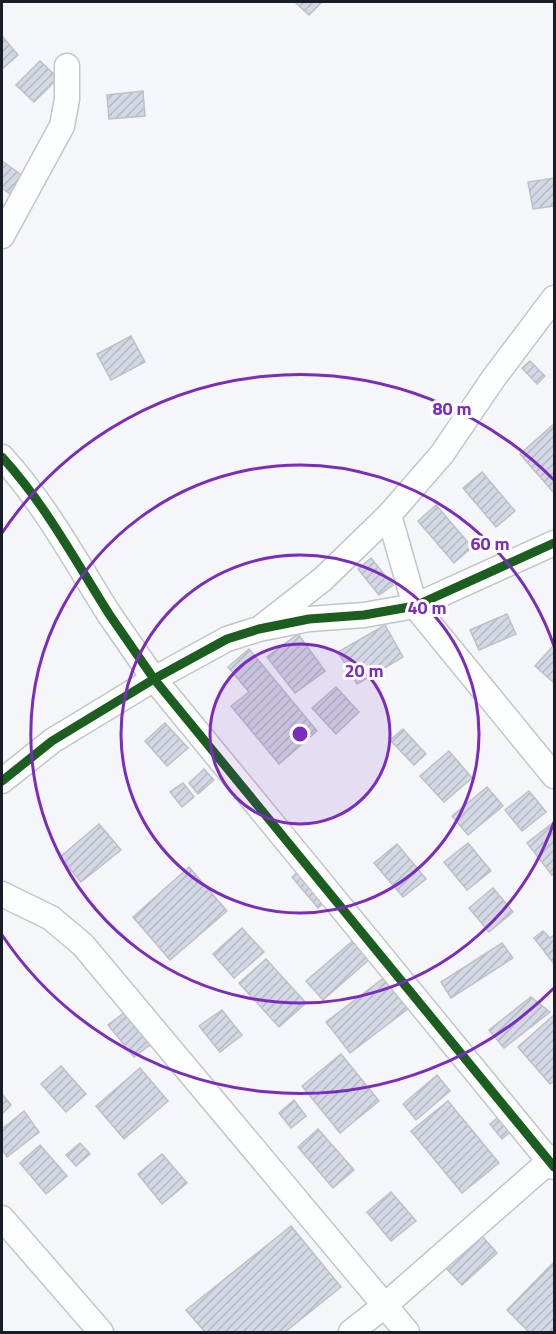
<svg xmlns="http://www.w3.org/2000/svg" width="556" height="1334" font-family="'Titillium Web',sans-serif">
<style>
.building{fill:url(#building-hatch);stroke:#bdc0c6;stroke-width:1.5}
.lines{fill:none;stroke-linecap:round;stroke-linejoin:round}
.minor-casing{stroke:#c1c6cb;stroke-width:27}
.minor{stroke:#fdfefe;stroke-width:24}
.cycleway-casing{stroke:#fff;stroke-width:13}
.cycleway{stroke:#1b5e20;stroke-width:9}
.ring{fill:none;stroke:#7b2cbf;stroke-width:3}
.centre{fill:#7b2cbf;stroke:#fff;stroke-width:3}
.ring-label{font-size:18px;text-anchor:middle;font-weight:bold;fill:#7b2cbf;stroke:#fff;stroke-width:6;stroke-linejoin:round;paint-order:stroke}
</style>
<defs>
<pattern id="building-hatch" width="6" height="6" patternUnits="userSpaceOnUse" patternTransform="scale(1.5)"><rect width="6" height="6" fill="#d4d8e4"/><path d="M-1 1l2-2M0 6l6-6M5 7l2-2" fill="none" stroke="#b5b9c4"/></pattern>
</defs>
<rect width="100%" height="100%" fill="#f4f6f9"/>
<g class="building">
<path d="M 295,2 L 322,2 L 309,15 Z"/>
<path d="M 2,36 L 18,55 L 2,69 Z"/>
<path d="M 40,61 L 58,78 L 34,102 L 16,85 Z"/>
<path d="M 143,91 L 145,116 L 109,119 L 107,95 Z"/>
<path d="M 2,161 L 27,179 L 14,197 L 2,188 Z"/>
<path d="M 554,178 L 554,206 L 533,209 L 528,182 Z"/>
<path d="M 131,336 L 145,362 L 111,380 L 97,354 Z"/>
<path d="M 530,361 L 545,376 L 537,384 L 522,368 Z"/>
<path d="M 554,424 L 554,493 L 520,454 Z"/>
<path d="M 482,472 L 515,511 L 496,527 L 463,488 Z"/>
<path d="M 436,505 L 472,547 L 454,563 L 418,521 Z"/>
<path d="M 371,558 L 393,585 L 379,595 L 358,569 Z"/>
<path d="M 507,614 L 516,634 L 479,650 L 470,630 Z"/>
<path d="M 385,625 L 403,657 L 357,684 L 338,652 Z"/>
<path d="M 298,634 L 325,671 L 295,693 L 267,657 Z"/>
<path d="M 554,645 L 554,680 L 553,682 L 535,666 Z"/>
<path d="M 249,649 L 317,731 L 279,764 L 231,706 L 249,692 L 228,667 Z"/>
<path d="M 336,687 L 359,712 L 336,734 L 312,708 Z"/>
<path d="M 165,723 L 188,748 L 167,766 L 145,741 Z"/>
<path d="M 403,729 L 426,754 L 414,765 L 390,740 Z"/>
<path d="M 449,751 L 472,778 L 444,802 L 420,776 Z"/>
<path d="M 204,769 L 214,780 L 198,794 L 189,783 Z"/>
<path d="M 183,783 L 194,797 L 182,807 L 170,792 Z"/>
<path d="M 487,787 L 503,806 L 468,835 L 452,816 Z"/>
<path d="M 529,791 L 546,812 L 522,831 L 505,810 Z"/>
<path d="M 554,822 L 554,873 L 552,875 L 527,843 Z"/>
<path d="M 99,824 L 121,850 L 81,882 L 60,857 Z"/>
<path d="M 468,843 L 491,871 L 467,890 L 444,862 Z"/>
<path d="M 397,844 L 426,879 L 403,897 L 374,863 Z"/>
<path d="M 189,867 L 227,911 L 170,960 L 133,917 Z"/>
<path d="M 302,868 L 328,899 L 318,908 L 292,877 Z"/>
<path d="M 493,888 L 513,912 L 489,932 L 469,908 Z"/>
<path d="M 242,928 L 264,952 L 234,978 L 213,954 Z"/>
<path d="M 543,931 L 550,938 L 554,935 L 554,964 L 534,938 Z"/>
<path d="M 356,938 L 372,957 L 323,1000 L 306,981 Z"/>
<path d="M 502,943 L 513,958 L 451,998 L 441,982 Z"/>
<path d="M 266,959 L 306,1003 L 279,1027 L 239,983 Z"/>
<path d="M 389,974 L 413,1005 L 350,1053 L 326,1022 Z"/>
<path d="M 531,997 L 550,1012 L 504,1048 L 489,1030 Z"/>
<path d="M 129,1009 L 155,1041 L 134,1057 L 108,1025 Z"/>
<path d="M 222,1010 L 242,1035 L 220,1052 L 199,1026 Z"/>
<path d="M 554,1015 L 554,1081 L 550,1084 L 518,1047 Z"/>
<path d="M 341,1054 L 379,1101 L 340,1133 L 302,1086 Z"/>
<path d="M 61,1066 L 86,1094 L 66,1112 L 41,1084 Z"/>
<path d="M 140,1068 L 168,1101 L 124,1139 L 96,1106 Z"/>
<path d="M 437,1075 L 450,1091 L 416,1120 L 403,1104 Z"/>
<path d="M 2,1094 L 11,1105 L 2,1114 Z"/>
<path d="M 294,1100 L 306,1116 L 291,1128 L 279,1113 Z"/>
<path d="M 448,1101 L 499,1163 L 462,1193 L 411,1131 Z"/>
<path d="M 24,1111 L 39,1132 L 7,1157 L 2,1149 L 2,1129 Z"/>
<path d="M 504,1112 L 516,1127 L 502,1139 L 490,1124 Z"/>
<path d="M 318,1129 L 354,1170 L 333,1188 L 298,1147 Z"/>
<path d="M 80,1143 L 90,1154 L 76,1166 L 66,1155 Z"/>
<path d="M 40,1145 L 67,1176 L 46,1194 L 20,1163 Z"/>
<path d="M 162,1154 L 187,1183 L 162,1204 L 138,1174 Z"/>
<path d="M 391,1192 L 416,1221 L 391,1241 L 367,1212 Z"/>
<path d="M 291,1226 L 341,1287 L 285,1332 L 205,1332 L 186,1310 Z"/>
<path d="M 481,1235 L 497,1253 L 462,1285 L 445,1267 Z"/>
<path d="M 554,1262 L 554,1332 L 529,1332 L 507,1310 Z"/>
</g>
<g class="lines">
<defs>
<g id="minor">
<path d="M 2,236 L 62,126 L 67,99 L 67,66"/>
<path d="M 2,457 C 45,504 75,560 109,614 C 124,636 139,657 154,679 L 554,1167"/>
<path d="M 389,515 L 415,606 L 554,776"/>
<path d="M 263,626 L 323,579 L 389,515 L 442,454 L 493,379 L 554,298"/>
<path d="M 2,781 L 52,741 L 154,679 L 227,639 L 259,629 L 309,619 L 364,615 L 415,606 L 554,543"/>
<path d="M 2,894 L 51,918 L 83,945 L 407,1332"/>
<path d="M 2,1218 L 101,1332"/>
<path d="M 351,1332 L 383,1307 L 554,1157"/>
</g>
</defs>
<use href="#minor" class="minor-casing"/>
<use href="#minor" class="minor"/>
<defs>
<g id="cycleway">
<path d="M 2,457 C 45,504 75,560 109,614 C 124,636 139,657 154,679 L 554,1167"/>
<path d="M 2,781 L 52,741 L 154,679 L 227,639 L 259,629 L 309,619 L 364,615 L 415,606 L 554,543"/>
</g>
</defs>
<use href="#cycleway" class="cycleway-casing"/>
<use href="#cycleway" class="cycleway"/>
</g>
<circle cx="300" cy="734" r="90" fill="#7b2cbf" fill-opacity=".12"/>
<g class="ring">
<circle cx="300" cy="734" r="90"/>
<circle cx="300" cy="734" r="179"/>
<path d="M554 822A269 269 0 1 1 554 646"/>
<path d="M554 988A359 359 0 0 1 2 935M2 533A359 359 0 0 1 554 480"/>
</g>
<circle cx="300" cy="734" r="9" class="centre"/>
<g class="ring-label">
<text x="452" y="415">80 m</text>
<text x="490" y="550">60 m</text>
<text x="427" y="614">40 m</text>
<text x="364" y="677">20 m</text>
</g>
<rect width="556" height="1334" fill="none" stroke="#171e27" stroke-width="6"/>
</svg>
